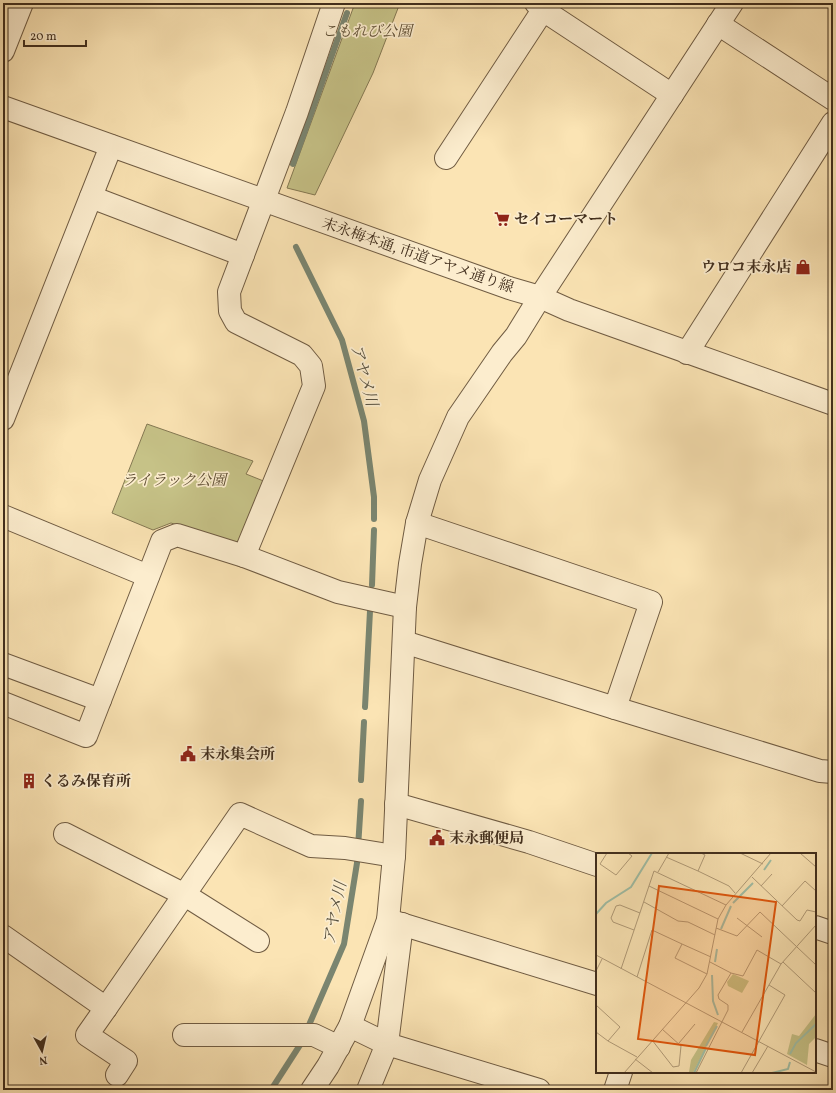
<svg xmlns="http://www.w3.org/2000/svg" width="836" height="1093" font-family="Vollkorn,'Noto Serif JP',serif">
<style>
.green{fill:#c6c287;stroke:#847852}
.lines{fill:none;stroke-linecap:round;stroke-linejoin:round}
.stream{stroke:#7a8570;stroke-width:6}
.minor-casing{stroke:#705c43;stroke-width:24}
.minor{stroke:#fcedce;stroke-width:22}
.labels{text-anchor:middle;stroke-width:3.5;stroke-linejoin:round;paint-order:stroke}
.park-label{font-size:15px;font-style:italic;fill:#5c4c32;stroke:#fcedce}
.poi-label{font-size:15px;font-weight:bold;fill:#412e1d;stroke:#fcedce;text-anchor:start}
.street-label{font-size:15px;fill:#412e1d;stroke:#fcedce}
.water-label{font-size:16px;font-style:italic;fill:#595240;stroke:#fcedce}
.inset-river{fill:none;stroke:#a0bfa7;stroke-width:2}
.inset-road{fill:none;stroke:#b19b78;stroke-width:1}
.view{fill:#e0570d;fill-opacity:0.15;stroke:#e0570d;stroke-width:2}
.inset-edge{fill:none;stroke:#412e1d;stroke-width:2}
</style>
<rect width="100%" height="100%" fill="#fbe4b4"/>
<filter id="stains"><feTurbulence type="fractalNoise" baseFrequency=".005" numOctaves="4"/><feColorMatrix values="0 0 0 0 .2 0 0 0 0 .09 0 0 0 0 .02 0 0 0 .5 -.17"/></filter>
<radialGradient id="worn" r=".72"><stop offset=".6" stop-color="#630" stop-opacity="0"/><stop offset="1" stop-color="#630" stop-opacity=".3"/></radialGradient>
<g class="green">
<path d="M 355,3 L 400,3 L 373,73 L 315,195 L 287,188 Z"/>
<path d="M 147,424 L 253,461 L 246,474 L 266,482 L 244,539 L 233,543 L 171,523 L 153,530 L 112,513 Z"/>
</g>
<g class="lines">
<g class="stream">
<path d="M 350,4 L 350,3"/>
<path d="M 293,164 L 347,13"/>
<path d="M 296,247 L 342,340 L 364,421 L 374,497 L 374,519"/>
<path d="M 372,585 L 374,530"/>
<path d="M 365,707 L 370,611"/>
<path d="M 361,780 L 364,722"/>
<path d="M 309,1025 L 344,944 L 357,863 L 361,801"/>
<path d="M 271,1090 L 300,1045"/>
</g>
<defs>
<g id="minor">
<path d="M 536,3 L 543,10 L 672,95"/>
<path d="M 718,24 L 833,99"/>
<path d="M 3,51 L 22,3"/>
<path d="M 3,107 L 509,288 L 540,297 L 569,310 L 833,404"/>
<path d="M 446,158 L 543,10"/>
<path d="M 91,197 L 243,255"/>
<path d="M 687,353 L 833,123"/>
<path d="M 3,419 L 111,146"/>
<path d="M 3,516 L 148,576"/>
<path d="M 244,556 L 338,592 L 405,607"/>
<path d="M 404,642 L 615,708 L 651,602 L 417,523"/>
<path d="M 3,664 L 100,700"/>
<path d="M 3,703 L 86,736 L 162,541 L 177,535 L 244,556 L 314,386 L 311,366 L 302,355 L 236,322 L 230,311 L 229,292 L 297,112 L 334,3"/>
<path d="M 615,708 L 820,771 L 833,772"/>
<path d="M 396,804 L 529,842 L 597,865"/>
<path d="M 65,834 L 185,895 L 258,941"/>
<path d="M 388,920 L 597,984"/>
<path d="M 815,927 L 833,933"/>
<path d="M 3,936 L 106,1008 L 240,814 L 311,846 L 345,848 L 394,856"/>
<path d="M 106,1008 L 87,1035 L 126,1061 L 117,1075"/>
<path d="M 350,1026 L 387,1044 L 539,1090"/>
<path d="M 184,1035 L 314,1035 L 339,1047"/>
<path d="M 815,1050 L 833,1056"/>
<path d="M 312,1090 L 328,1066 L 350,1026 L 388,920 L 394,856 L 405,607 L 410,564 L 417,523 L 430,480 L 458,417 L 502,353 L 516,336 L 540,297 L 732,3"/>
<path d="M 368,1090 L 387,1044 L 402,924"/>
<path d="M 615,1090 L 621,1072"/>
</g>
</defs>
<use href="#minor" class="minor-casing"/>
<use href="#minor" class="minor"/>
</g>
<defs>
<symbol id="supermarket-bare" viewBox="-9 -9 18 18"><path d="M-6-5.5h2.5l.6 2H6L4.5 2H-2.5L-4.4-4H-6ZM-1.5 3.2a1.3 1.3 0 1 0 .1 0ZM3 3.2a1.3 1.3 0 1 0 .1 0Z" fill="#8f2418" stroke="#fcedce" stroke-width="2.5" paint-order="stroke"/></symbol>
<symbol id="shop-bare" viewBox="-9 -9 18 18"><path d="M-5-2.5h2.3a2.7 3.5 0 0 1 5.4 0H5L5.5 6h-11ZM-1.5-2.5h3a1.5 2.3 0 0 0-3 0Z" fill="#8f2418" stroke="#fcedce" stroke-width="2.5" paint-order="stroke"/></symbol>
<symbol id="civic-bare" viewBox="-9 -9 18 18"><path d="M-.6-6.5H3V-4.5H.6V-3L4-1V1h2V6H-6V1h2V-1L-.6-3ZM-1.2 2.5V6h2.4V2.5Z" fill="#8f2418" stroke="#fcedce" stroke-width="2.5" paint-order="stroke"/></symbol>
<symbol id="building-bare" viewBox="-9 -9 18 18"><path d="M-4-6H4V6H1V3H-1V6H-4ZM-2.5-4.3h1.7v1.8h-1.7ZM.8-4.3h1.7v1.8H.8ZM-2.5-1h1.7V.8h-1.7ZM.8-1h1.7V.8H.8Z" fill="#8f2418" stroke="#fcedce" stroke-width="2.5" paint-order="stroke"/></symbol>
</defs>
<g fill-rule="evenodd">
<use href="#supermarket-bare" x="491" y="208" width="22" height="22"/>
<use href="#shop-bare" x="792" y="256" width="22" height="22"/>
<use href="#civic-bare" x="177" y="743" width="22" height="22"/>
<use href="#building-bare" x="18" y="770" width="22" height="22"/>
<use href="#civic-bare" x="426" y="827" width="22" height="22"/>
</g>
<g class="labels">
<g class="park-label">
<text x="367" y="36">こもれび公園</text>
<text x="174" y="485">ライラック公園</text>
</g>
<g class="poi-label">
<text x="514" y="224">セイコーマート</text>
<text x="791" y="272" text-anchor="end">ウロコ末永店</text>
<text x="200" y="759">末永集会所</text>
<text x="41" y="786">くるみ保育所</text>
<text x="449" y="843">末永郵便局</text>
</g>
<g class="street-label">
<text transform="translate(418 255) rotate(19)" y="5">末永梅本通, 市道アヤメ通り線</text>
</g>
<g class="water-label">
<text transform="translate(365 375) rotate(75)" y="6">アヤメ川</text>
<text transform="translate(334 913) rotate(-79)" y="6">アヤメ川</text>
</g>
</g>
<g transform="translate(596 853)">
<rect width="220" height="220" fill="#fbe4b4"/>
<path d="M 137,121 L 153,128 L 146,140 L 132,133 L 131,129 ZM 220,161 L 220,184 L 213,191 L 211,212 L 191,201 L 196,181 L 203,183 ZM 118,169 L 122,170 L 97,220 L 87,220 L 93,219 L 95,207 Z" fill="#c6c287"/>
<path class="inset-river" d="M 168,17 L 175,7M 137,50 L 157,30M 0,61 L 10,50 L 35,34 L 56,0M 125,76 L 135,53M 119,109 L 121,96M 116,122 L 117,148 L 122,162M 110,193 L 121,173M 194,201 L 200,190 L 220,171M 98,220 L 110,195M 176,220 L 192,216 L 194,209"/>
<path class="inset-road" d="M 11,0 L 4,11 L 20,22 L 36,3 L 32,0M 144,0 L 167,11M 204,0 L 220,14M 70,4 L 102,18 L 109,2 L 105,0M 102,18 L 133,33 L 139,40M 62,19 L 73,0M 156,24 L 201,67 L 204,68 L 211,57 L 220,59M 53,33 L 122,66M 165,33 L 176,21M 48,49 L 82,68 L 92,69 L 119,82M 186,53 L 209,28 L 220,38M 141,65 L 166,84M 120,75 L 141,83 L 164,59 L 220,112M 38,77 L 17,69 L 15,65 L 20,53 L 24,52 L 44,60M 0,102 L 220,219M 114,109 L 135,120M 187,109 L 220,140M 25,116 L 58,18 L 130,52M 0,118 L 6,106M 111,121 L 79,105 L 86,91 L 115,104M 41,124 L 56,77 L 86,91M 0,152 L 24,174 L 12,188M 0,179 L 12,188 L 41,204M 146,179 L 185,111 L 220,72M 56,187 L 77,214 L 83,213 L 85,193 L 66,176M 83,190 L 99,171M 39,206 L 57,220M 28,220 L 103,135 L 111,121 L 122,66 L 130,52 L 175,0M 100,220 L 132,157 L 132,152 L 123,146 L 122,142 L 135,120 L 147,123 L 161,97 L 185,111M 145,220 L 189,142 L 173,132M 156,220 L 172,193"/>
<path class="view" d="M 63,33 L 180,49 L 159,202 L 42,186 Z"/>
<rect width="220" height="220" class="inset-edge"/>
</g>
<rect width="836" height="1093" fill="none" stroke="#fbe4b4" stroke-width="16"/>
<rect x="4" y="4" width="828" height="1085" fill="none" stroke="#412e1d" stroke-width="2"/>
<rect x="8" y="8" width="820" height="1077" fill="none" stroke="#412e1d"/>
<g transform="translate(42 1051) rotate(172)" stroke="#fcedce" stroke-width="3" paint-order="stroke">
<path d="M0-3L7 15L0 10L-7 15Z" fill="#412e1d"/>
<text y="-6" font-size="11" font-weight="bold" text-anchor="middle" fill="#412e1d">N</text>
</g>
<path d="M24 40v6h62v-6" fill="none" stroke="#412e1d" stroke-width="2"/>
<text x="30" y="40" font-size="12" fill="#412e1d" stroke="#fcedce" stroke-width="3" paint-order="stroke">20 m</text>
<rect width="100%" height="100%" filter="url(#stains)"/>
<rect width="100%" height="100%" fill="url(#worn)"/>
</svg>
